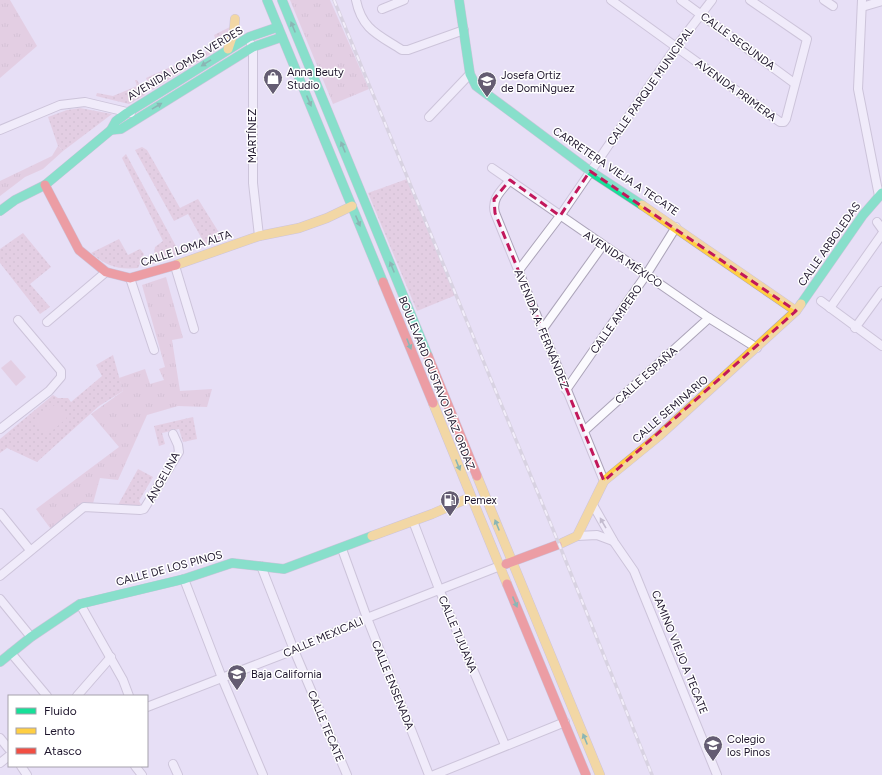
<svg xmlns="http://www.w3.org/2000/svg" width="882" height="775" font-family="Figtree,sans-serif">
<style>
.grass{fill:url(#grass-tufts)}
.park{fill:url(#park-dots)}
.garden{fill:#debbcd}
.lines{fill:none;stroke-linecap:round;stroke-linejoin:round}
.street-casing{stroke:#aca4b9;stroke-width:10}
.fast-casing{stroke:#aca4b9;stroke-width:10}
.slow-casing{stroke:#aca4b9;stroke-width:10}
.jam-casing{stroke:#aca4b9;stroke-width:10}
.street{stroke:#fbfafe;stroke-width:8}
.fast{stroke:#16e098;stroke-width:9}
.slow{stroke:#ffcf43;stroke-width:9}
.jam{stroke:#f24e42;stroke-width:9}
.rail-casing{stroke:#c6c4ca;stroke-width:3.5}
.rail{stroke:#fff;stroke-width:2;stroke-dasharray:6;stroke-linecap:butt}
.oneway{fill:#1a8567}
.oneway2{fill:#9893a0}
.marked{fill:none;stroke:#c2185b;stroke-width:3;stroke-dasharray:8 5;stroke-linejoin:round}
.labels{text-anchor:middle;stroke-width:3;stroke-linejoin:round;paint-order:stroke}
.street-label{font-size:11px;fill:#1e152c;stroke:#fff}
.poi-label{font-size:11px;fill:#1e152c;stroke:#fff;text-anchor:start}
</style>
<defs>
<pattern id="grass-tufts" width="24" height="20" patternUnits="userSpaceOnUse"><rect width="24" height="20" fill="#debbcd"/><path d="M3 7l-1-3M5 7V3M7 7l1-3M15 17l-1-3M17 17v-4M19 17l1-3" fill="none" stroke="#bea0b0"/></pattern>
<pattern id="park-dots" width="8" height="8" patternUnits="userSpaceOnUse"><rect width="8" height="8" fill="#debbcd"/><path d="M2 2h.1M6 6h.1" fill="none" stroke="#bea0b0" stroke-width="1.8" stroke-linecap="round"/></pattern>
</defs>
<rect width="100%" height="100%" fill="#e7dff5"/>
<g class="grass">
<path d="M 0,0 L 10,0 L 37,46 L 0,78 Z"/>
<path d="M 290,0 L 330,0 L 369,89 L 333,104 Z"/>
<path d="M 58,146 L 63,151 L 43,169 L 25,177 L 0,196 L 0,181 L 52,156 Z"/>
<path d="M 166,277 L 183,338 L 172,340 L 180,391 L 212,389 L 207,407 L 178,406 L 147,415 L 118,480 L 100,478 L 92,507 L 86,508 L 53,532 L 36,509 L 119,447 L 91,414 L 123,391 L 119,378 L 145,369 L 150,384 L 164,380 L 159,369 L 165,367 L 142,285 Z"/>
</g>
<g class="park">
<path d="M 230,27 L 222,47 L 152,90 L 146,78 L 218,46 L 214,35 Z"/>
<path d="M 135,80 L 137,80 L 145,95 L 129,104 L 96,96 L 97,93 L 113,96 L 137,86 Z"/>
<path d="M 80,108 L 112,114 L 63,151 L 58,146 L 48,117 L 67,110 Z"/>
<path d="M 142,147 L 147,150 L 180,208 L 198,199 L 223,239 L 150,265 L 149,260 L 154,254 L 155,247 L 163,241 L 122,158 L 126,154 L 178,250 L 202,239 L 188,214 L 174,221 L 135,150 Z"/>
<path d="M 407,179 L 456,295 L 417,311 L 368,193 Z"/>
<path d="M 23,233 L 51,267 L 30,284 L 50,307 L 40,314 L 0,263 L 0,249 Z"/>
<path d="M 119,239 L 128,255 L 140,249 L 144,254 L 138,268 C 118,270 106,266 91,253 Z"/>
<path d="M 113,355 L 123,391 L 99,406 L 37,462 L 7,448 L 0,453 L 0,439 L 53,395 L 58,398 L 68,398 L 71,402 L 102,376 L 96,365 Z"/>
<path d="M 193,417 L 197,439 L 183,442 L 179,429 L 162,433 L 165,444 L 159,446 L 154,426 Z"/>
<path d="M 138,469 L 153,477 L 139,501 L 142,506 L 140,507 L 118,505 Z"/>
</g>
<g class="garden">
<path d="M 11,360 L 26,377 L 16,386 L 1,368 Z"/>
<path d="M 56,404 L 67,418 L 46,436 L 34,422 Z"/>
</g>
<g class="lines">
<defs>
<g id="street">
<path d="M 356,0 C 362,30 379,35 402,50 L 408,50 L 464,30"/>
<path d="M 611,0 L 780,122 L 784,122 L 786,119 L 807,39 L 750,0"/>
<path d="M 681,0 L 794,83"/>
<path d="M 824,0 L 833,6"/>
<path d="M 862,0 L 858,89 L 879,196"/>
<path d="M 862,7 L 882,1"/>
<path d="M 382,9 L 404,0"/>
<path d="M 251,44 L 253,47 L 253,183 L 259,236"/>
<path d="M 429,117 L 470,74"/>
<path d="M 0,130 L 60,105 L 85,102 L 131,113"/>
<path d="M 492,168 L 709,318 L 757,348"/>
<path d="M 510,180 C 501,191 491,199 495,213 L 604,481"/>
<path d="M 877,222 L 882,229"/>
<path d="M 175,266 L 194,329"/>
<path d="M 519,270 L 560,216 L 676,47 L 712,0"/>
<path d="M 130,278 L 154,350"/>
<path d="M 821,301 L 882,346"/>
<path d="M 830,308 L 882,234"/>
<path d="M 47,322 L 106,272"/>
<path d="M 855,328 L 882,291"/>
<path d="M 542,330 L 603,245"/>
<path d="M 566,390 L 646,275 L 676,227"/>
<path d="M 0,429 L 49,391 L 61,377 L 61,371 L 18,320"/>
<path d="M 584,431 L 709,318"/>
<path d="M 593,505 L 614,542 L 634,571 L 717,775"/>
<path d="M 0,513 L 30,550"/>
<path d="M 413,521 L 439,589 L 505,745"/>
<path d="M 577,536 L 597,535 L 613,541"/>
<path d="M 342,549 L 367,618 L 429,775"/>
<path d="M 261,566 L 294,650 L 347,775"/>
<path d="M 0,576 L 84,507 L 140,510 L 144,509 L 179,452 L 178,445 L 173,434"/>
<path d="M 184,579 L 222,678 L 263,775"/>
<path d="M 0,599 L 31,637"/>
<path d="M 80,604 L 123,680 L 129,696"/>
<path d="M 11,653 L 47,696"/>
<path d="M 77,696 L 111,657"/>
<path d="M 147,707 L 294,650 L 367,618 L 500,566"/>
<path d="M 0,738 L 9,749"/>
<path d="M 0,763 L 9,756"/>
<path d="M 173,764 L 178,775"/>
<path d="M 21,766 L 27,775"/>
<path d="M 135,766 L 142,775"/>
<path d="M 434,775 L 565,722"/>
</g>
<g id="fast">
<path d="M 267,0 L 383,282"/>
<path d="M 282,0 L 428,356"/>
<path d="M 459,0 L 470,74 L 476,86 L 590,171 L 642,205"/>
<path d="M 111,130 L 121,129 L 253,47 L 282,37"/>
<path d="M 0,211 L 15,200 L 45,185 L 111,130 L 116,121 L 127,113 L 249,37 L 278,27"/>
<path d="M 801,304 L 863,215 L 882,193"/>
<path d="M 0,662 L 31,637 L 80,604 L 184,579 L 232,563 L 284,569 L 372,536"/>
</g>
<g id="slow">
<path d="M 228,49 L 234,31 L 235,19"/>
<path d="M 642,205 L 796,311"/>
<path d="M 176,265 L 259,236 L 299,228 L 327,218 L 352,206"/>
<path d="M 433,403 L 507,584"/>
<path d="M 477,476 L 600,775"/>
<path d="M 372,536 L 432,514 L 471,497"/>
<path d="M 562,543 L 577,536 L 604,481 L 659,436 L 796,311 L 801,304"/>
</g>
<g id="jam">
<path d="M 45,185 L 79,250 L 106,272 L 130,278 L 176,265"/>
<path d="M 383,282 L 433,403"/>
<path d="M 428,356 L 477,476"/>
<path d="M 506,564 L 557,545"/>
<path d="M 507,584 L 586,775"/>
</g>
</defs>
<use href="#street" class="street-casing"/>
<use href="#fast" class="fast-casing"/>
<use href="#slow" class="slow-casing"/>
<use href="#jam" class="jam-casing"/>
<use href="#street" class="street"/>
<use href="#fast" class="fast"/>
<use href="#slow" class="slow"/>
<use href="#jam" class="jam"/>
<defs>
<path id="rail" d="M 334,0 L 559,544 L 652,775"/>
</defs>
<use href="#rail" class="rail-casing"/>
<use href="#rail" class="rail"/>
</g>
<defs><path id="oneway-solid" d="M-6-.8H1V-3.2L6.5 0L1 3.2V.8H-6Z"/></defs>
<g class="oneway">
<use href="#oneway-solid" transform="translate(293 27) rotate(-112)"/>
<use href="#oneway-solid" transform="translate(206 63) rotate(148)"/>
<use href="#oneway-solid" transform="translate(309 101) rotate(67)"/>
<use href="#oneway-solid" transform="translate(157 106) rotate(-31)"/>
<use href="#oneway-solid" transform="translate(343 147) rotate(-112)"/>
<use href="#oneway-solid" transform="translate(358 221) rotate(67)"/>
<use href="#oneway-solid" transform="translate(392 267) rotate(-112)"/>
<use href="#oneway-solid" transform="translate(409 344) rotate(68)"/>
<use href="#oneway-solid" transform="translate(458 465) rotate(68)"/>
<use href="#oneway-solid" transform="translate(497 525) rotate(-112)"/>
<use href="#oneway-solid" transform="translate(515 602) rotate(67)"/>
<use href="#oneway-solid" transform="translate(585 739) rotate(-112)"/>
</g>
<use class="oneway2" href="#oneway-solid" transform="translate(603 523) rotate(-120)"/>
<path d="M0 0H882V775H0ZM 590,171 L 796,311 L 604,481 L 495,213 L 494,199 L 510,180 L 560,216 Z" fill="#e7dff5" fill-opacity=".55" fill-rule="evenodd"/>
<path class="marked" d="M 590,171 L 796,311 L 604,481 L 495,213 L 494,199 L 510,180 L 560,216 Z"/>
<defs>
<symbol id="shop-pin" viewBox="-11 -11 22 30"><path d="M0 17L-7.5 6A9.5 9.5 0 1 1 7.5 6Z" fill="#645c72" stroke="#fff"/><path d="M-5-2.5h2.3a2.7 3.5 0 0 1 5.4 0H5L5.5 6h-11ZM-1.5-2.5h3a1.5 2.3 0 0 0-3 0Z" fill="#fff"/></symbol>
<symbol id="school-pin" viewBox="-11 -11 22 30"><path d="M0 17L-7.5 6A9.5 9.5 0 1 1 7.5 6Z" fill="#645c72" stroke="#fff"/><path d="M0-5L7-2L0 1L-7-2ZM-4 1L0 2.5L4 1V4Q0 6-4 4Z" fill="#fff"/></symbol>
<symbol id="fuel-pin" viewBox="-11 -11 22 30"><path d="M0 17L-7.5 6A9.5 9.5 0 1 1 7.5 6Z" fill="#645c72" stroke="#fff"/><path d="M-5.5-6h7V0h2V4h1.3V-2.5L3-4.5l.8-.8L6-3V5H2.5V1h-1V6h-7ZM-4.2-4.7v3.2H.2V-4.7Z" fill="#fff"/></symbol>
</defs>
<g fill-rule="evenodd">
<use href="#shop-pin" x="262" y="67" width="22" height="30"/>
<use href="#school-pin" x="476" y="70" width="22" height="30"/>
<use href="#fuel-pin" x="439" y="489" width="22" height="30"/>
<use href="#school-pin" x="226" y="663" width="22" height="30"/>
<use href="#school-pin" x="702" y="734" width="22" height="30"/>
</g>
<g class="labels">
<g class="street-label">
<text transform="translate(738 41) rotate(36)" y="4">CALLE SEGUNDA</text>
<text transform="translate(185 63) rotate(-31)" y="4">AVENIDA LOMAS VERDES</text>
<text transform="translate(650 86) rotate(-55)" y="4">CALLE PARQUE MUNICIPAL</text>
<text transform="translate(736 90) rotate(36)" y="4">AVENIDA PRIMERA</text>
<text transform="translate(252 136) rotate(-90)" y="4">MARTÍNEZ</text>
<text transform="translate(616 171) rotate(34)" y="4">CARRETERA VIEJA A TECATE</text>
<text transform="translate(829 244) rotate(-55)" y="4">CALLE ARBOLEDAS</text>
<text transform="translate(186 248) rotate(-18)" y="4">CALLE LOMA ALTA</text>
<text transform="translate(623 259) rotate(34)" y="4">AVENIDA MÉXICO</text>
<text transform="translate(616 319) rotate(-55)" y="4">CALLE AMPERO</text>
<text transform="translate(542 329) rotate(68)" y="4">AVENIDA A. FERNÁNDEZ</text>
<text transform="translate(646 375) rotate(-42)" y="4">CALLE ESPAÑA</text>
<text transform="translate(437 383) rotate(68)" y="4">BOULEVARD GUSTAVO DÍAZ ORDAZ</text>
<text transform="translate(670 409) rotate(-41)" y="4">CALLE SEMINARIO</text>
<text transform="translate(163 477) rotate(-61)" y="4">ÁNGELINA</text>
<text transform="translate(169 568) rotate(-15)" y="4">CALLE DE LOS PINOS</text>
<text transform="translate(458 634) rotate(67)" y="4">CALLE TIJUANA</text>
<text transform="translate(323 637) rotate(-23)" y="4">CALLE MEXICALI</text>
<text transform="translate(680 652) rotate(68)" y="4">CAMINO VIEJO A TECATE</text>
<text transform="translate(393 685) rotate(68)" y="4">CALLE ENSENADA</text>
<text transform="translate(326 726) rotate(67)" y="4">CALLE TECATE</text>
</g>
<g class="poi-label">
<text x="287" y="76">Anna Beuty<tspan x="287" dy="13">Studio</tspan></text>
<text x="501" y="79">Josefa Ortiz<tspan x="501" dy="13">de DomiNguez</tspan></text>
<text x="464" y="504">Pemex</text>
<text x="251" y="678">Baja California</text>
<text x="727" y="743">Colegio<tspan x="727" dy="13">los Pinos</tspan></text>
</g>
</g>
<rect x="8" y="695" width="140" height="72" fill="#ffffff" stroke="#a5a1ab"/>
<rect x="16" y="708" width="20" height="6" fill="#16e098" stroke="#a5a1ab"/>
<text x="44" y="715" font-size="12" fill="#1e152c">Fluido</text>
<rect x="16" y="728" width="20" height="6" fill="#ffcf43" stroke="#a5a1ab"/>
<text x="44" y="735" font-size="12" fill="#1e152c">Lento</text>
<rect x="16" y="748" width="20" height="6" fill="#f24e42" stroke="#a5a1ab"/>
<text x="44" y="755" font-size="12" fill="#1e152c">Atasco</text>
</svg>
